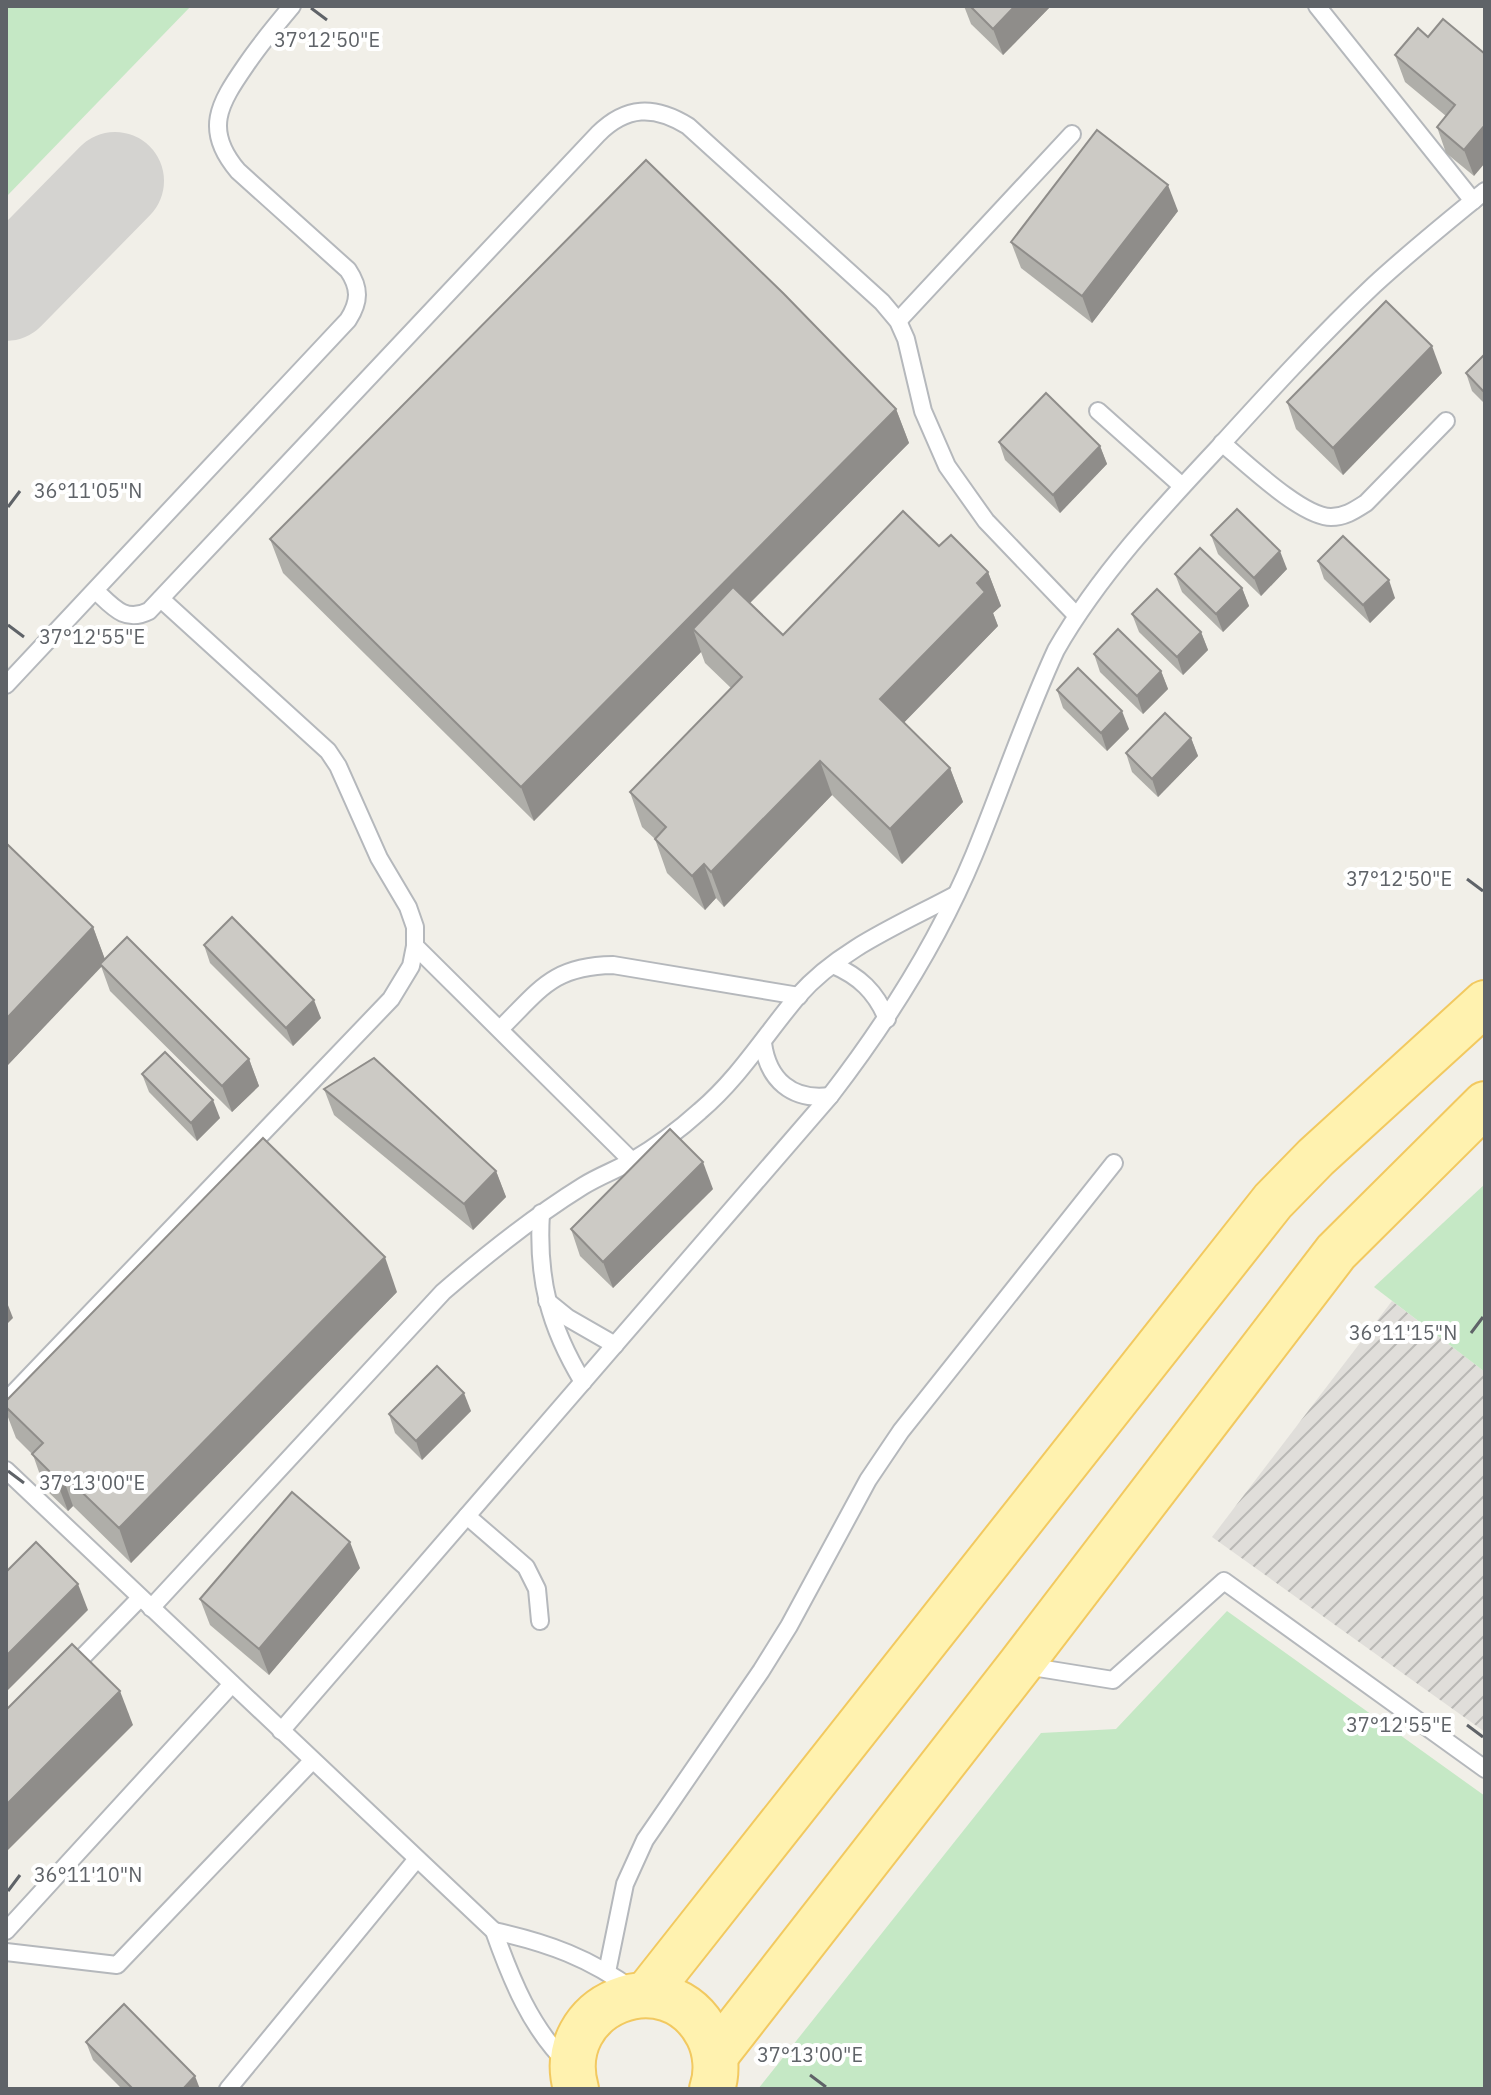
<svg xmlns="http://www.w3.org/2000/svg" width="1491" height="2095" font-family="'IBM Plex Sans',sans-serif">
<style>
.industrial{fill:url(#industrial-furrows)}
.green{fill:#c5e8c5}
.lines{fill:none;stroke-linecap:round;stroke-linejoin:round}
.taxiway{stroke:#d4d3d0;stroke-width:98}
.service-casing{stroke:#b5b8bc;stroke-width:20}
.primary-casing{stroke:#f2c960;stroke-width:48}
.service{stroke:#fff;stroke-width:16}
.primary{stroke:#fff2af;stroke-width:44}
.wall{fill:#afaea9}
.shaded-wall{fill:#8f8d8a}
.building{fill:#cccac5;stroke:#8f8d8a;stroke-width:2}
.ticks{fill:none;stroke:#5f6368;stroke-width:3}
.ticks-label{font-size:20px;text-anchor:middle;fill:#5f6368;stroke:#fff;stroke-width:8;stroke-linejoin:round;paint-order:stroke}
</style>
<defs>
<pattern id="industrial-furrows" width="10" height="10" patternUnits="userSpaceOnUse" patternTransform="scale(2)"><rect width="10" height="10" fill="#e0deda"/><path d="M-1 1l2-2M0 10L10 0M9 11l2-2" fill="none" stroke="#b9b8b5"/></pattern>
</defs>
<rect width="100%" height="100%" fill="#f1efe8"/>
<path class="industrial" d="M 1392,1301 L 1485,1372 L 1485,1732 L 1212,1537 Z"/>
<g class="green">
<path d="M 6,6 L 191,6 L 6,197 Z"/>
<path d="M 1485,1184 L 1485,1372 L 1374,1287 Z"/>
<path d="M 1227,1611 L 1485,1796 L 1485,2089 L 758,2089 L 1041,1733 L 1116,1729 Z"/>
</g>
<g class="lines">
<path class="taxiway" d="M 6,292 L 115,181"/>
<defs>
<g id="service">
<path d="M 1317,6 L 1473,201"/>
<path d="M 898,321 L 1072,134"/>
<path d="M 1098,411 L 1182,486"/>
<path d="M 1222,443 C 1246,463 1302,517 1331,517 C 1345,517 1355,510 1366,503 L 1446,421"/>
<path d="M 96,591 C 113,607 125,623 149,611 L 598,134 C 626,106 654,105 688,126 L 882,302 L 898,321 L 906,339 L 923,411 L 947,466 L 986,521 L 1076,615"/>
<path d="M 6,685 L 348,320 C 360,301 360,288 348,270 L 238,171 C 203,130 219,104 246,65 C 260,44 276,25 292,6"/>
<path d="M 415,946 L 632,1161"/>
<path d="M 833,965 C 859,976 876,992 887,1019"/>
<path d="M 500,1029 C 540,990 552,966 613,965 L 799,996"/>
<path d="M 763,1043 C 768,1080 792,1101 830,1096"/>
<path d="M 541,1213 C 537,1278 549,1326 583,1382"/>
<path d="M 547,1301 L 568,1318 L 615,1345"/>
<path d="M 6,1401 L 391,999 L 411,966 L 415,946 L 415,927 L 408,907 L 379,858 L 338,766 L 328,751 L 161,599"/>
<path d="M 6,1470 L 494,1931 C 511,1979 531,2029 569,2065"/>
<path d="M 467,1516 L 526,1567 L 537,1589 L 540,1621"/>
<path d="M 151,1608 L 443,1292 C 488,1253 533,1217 583,1186 C 599,1176 616,1170 632,1161 C 656,1147 679,1130 700,1111 C 739,1078 765,1035 798,996 C 839,949 901,924 955,895"/>
<path d="M 1026,1666 L 1113,1680 L 1224,1581 L 1485,1769"/>
<path d="M 69,1671 L 140,1598"/>
<path d="M 281,1731 L 830,1096 C 887,1022 938,942 974,855 C 1002,787 1025,717 1056,650 C 1099,575 1160,510 1219,447 C 1269,392 1320,336 1374,285 C 1410,252 1448,221 1485,191"/>
<path d="M 6,1931 L 232,1684"/>
<path d="M 494,1931 C 549,1943 589,1958 635,1991"/>
<path d="M 6,1952 L 117,1965 L 312,1761"/>
<path d="M 607,1972 L 625,1884 L 645,1840 L 761,1671 L 789,1626 L 868,1480 L 901,1431 L 1114,1163"/>
<path d="M 228,2089 L 416,1860"/>
</g>
<g id="primary">
<path d="M 646,1995 L 1273,1201 L 1316,1157 L 1485,1003"/>
<path d="M 715,2056 L 1020,1665 L 1336,1252 L 1485,1104"/>
<path d="M 576,2089 C 552,2004 668,1957 708,2035 C 716,2051 718,2072 712,2089"/>
</g>
</defs>
<use href="#service" class="service-casing"/>
<use href="#primary" class="primary-casing"/>
<use href="#service" class="service"/>
<use href="#primary" class="primary"/>
</g>
<g class="wall">
<path d="M 964,6 L 1051,6 L 1003,55 L 971,24 Z"/>
<path d="M 1443,19 L 1474,176 L 1446,153 L 1437,127 L 1446,116 L 1405,82 L 1395,55 L 1428,37 Z"/>
<path d="M 1178,211 L 1092,323 L 1021,268 L 1011,242 Z"/>
<path d="M 1485,354 L 1485,404 L 1472,391 L 1466,373 Z"/>
<path d="M 1442,373 L 1343,475 L 1296,429 L 1287,402 Z"/>
<path d="M 896,409 L 909,443 L 750,603 L 783,635 L 939,546 L 988,572 L 1001,606 L 993,613 L 998,626 L 904,722 L 950,768 L 963,802 L 902,864 L 832,795 L 724,907 L 716,898 L 705,910 L 667,873 L 655,839 L 642,827 L 630,792 L 731,688 L 705,663 L 701,652 L 534,821 L 283,573 L 270,539 Z"/>
<path d="M 999,442 L 1100,446 L 1107,464 L 1060,513 L 1005,460 Z"/>
<path d="M 1211,535 L 1287,569 L 1261,596 L 1218,554 Z"/>
<path d="M 1318,561 L 1395,598 L 1370,623 L 1324,579 Z"/>
<path d="M 1175,574 L 1242,588 L 1249,606 L 1223,632 L 1182,592 Z"/>
<path d="M 1132,614 L 1201,632 L 1208,650 L 1183,675 L 1139,632 Z"/>
<path d="M 1094,654 L 1161,671 L 1168,689 L 1143,714 L 1100,672 Z"/>
<path d="M 1057,690 L 1129,729 L 1107,751 L 1063,708 Z"/>
<path d="M 1191,738 L 1198,756 L 1158,797 L 1132,772 L 1126,753 Z"/>
<path d="M 6,843 L 93,927 L 105,960 L 249,1059 L 259,1086 L 232,1112 L 110,991 L 101,966 L 6,1067 Z"/>
<path d="M 204,945 L 321,1018 L 293,1046 L 210,963 Z"/>
<path d="M 142,1074 L 220,1118 L 197,1141 L 149,1092 Z"/>
<path d="M 324,1089 L 496,1171 L 506,1197 L 473,1230 L 334,1115 Z"/>
<path d="M 713,1189 L 613,1288 L 580,1256 L 571,1229 Z"/>
<path d="M 397,1292 L 131,1563 L 73,1506 L 68,1511 L 45,1489 L 33,1455 L 16,1438 L 6,1412 L 6,1401 Z"/>
<path d="M 471,1411 L 422,1460 L 395,1433 L 389,1414 Z"/>
<path d="M 360,1568 L 269,1675 L 210,1625 L 200,1599 Z"/>
<path d="M 86,2042 L 200,2089 L 122,2089 L 93,2060 Z"/>
</g>
<g class="shaded-wall">
<path d="M 1015,6 L 1051,6 L 1003,55 L 993,29 Z"/>
<path d="M 1485,125 L 1485,163 L 1474,176 L 1464,150 Z"/>
<path d="M 1168,185 L 1178,211 L 1092,323 L 1082,296 Z"/>
<path d="M 1432,346 L 1442,373 L 1343,475 L 1333,448 Z"/>
<path d="M 896,409 L 909,443 L 709,644 L 693,629 L 701,652 L 534,821 L 521,787 Z"/>
<path d="M 1100,446 L 1107,464 L 1060,513 L 1053,495 Z"/>
<path d="M 1280,551 L 1287,569 L 1261,596 L 1254,578 Z"/>
<path d="M 988,572 L 1001,606 L 993,613 L 998,626 L 893,734 L 880,699 L 977,583 Z"/>
<path d="M 1389,580 L 1395,598 L 1370,623 L 1363,605 Z"/>
<path d="M 1242,588 L 1249,606 L 1223,632 L 1216,614 Z"/>
<path d="M 1201,632 L 1208,650 L 1183,675 L 1177,657 Z"/>
<path d="M 1161,671 L 1168,689 L 1143,714 L 1137,696 Z"/>
<path d="M 1122,711 L 1129,729 L 1107,751 L 1101,733 Z"/>
<path d="M 1191,738 L 1198,756 L 1158,797 L 1152,779 Z"/>
<path d="M 820,761 L 832,795 L 724,907 L 711,872 Z"/>
<path d="M 950,768 L 963,802 L 902,864 L 890,829 Z"/>
<path d="M 704,864 L 716,898 L 705,910 L 692,876 Z"/>
<path d="M 93,927 L 106,962 L 6,1067 L 6,1019 Z"/>
<path d="M 314,1000 L 321,1018 L 293,1046 L 286,1028 Z"/>
<path d="M 249,1059 L 259,1086 L 232,1112 L 222,1086 Z"/>
<path d="M 213,1100 L 220,1118 L 197,1141 L 191,1123 Z"/>
<path d="M 703,1162 L 713,1189 L 613,1288 L 603,1262 Z"/>
<path d="M 496,1171 L 506,1197 L 473,1230 L 464,1204 Z"/>
<path d="M 385,1257 L 397,1292 L 131,1563 L 119,1528 Z"/>
<path d="M 6,1300 L 13,1318 L 6,1325 Z"/>
<path d="M 464,1393 L 471,1411 L 422,1460 L 416,1441 Z"/>
<path d="M 61,1472 L 73,1506 L 68,1511 L 55,1477 Z"/>
<path d="M 350,1542 L 360,1568 L 269,1675 L 259,1649 Z"/>
<path d="M 78,1584 L 88,1610 L 6,1692 L 6,1656 Z"/>
<path d="M 120,1691 L 133,1725 L 6,1852 L 6,1805 Z"/>
<path d="M 195,2076 L 200,2089 L 183,2089 Z"/>
</g>
<g class="building">
<path d="M 970,6 L 1015,6 L 993,29 Z"/>
<path d="M 1443,19 L 1485,54 L 1485,125 L 1464,150 L 1437,127 L 1455,105 L 1395,55 L 1418,28 L 1428,37 Z"/>
<path d="M 1097,130 L 1168,185 L 1082,296 L 1011,242 Z"/>
<path d="M 646,160 L 784,294 L 896,409 L 521,787 L 270,539 Z"/>
<path d="M 1386,301 L 1432,346 L 1333,448 L 1287,402 Z"/>
<path d="M 1485,354 L 1485,393 L 1466,373 Z"/>
<path d="M 1046,393 L 1100,446 L 1053,495 L 999,442 Z"/>
<path d="M 1237,509 L 1280,551 L 1254,578 L 1211,535 Z"/>
<path d="M 903,511 L 939,546 L 951,535 L 988,572 L 977,583 L 985,592 L 880,699 L 950,768 L 890,829 L 820,761 L 711,872 L 704,864 L 692,876 L 655,839 L 666,827 L 630,792 L 742,677 L 693,629 L 733,587 L 783,635 Z"/>
<path d="M 1343,536 L 1389,580 L 1363,605 L 1318,561 Z"/>
<path d="M 1200,548 L 1242,588 L 1216,614 L 1175,574 Z"/>
<path d="M 1157,589 L 1201,632 L 1177,657 L 1132,614 Z"/>
<path d="M 1118,629 L 1161,671 L 1137,696 L 1094,654 Z"/>
<path d="M 1078,668 L 1122,711 L 1101,733 L 1057,690 Z"/>
<path d="M 1165,713 L 1191,738 L 1152,779 L 1126,753 Z"/>
<path d="M 6,843 L 93,927 L 6,1019 Z"/>
<path d="M 232,917 L 314,1000 L 286,1028 L 204,945 Z"/>
<path d="M 127,937 L 249,1059 L 222,1086 L 100,964 Z"/>
<path d="M 165,1052 L 213,1100 L 191,1123 L 142,1074 Z"/>
<path d="M 374,1058 L 496,1171 L 464,1204 L 324,1089 Z"/>
<path d="M 670,1129 L 703,1162 L 603,1262 L 571,1229 Z"/>
<path d="M 263,1138 L 385,1257 L 119,1528 L 61,1472 L 55,1477 L 32,1454 L 43,1443 L 6,1407 L 6,1401 Z"/>
<path d="M 437,1366 L 464,1393 L 416,1441 L 389,1414 Z"/>
<path d="M 292,1492 L 350,1542 L 259,1649 L 200,1599 Z"/>
<path d="M 36,1542 L 78,1584 L 6,1656 L 6,1572 Z"/>
<path d="M 72,1644 L 120,1691 L 6,1805 L 6,1710 Z"/>
<path d="M 124,2004 L 195,2076 L 183,2089 L 133,2089 L 86,2042 Z"/>
</g>
<path class="ticks" d="M 311,8 L 327,20M 8,507 L 20,491M 8,625 L 24,637M 1467,879 L 1483,891M 1471,1333 L 1483,1317M 8,1471 L 24,1483M 1467,1725 L 1483,1737M 8,1891 L 20,1875M 810,2075 L 826,2087"/>
<g class="ticks-label">
<text x="327" y="47">37°12'50"E</text>
<text x="88" y="498">36°11'05"N</text>
<text x="92" y="644">37°12'55"E</text>
<text x="1399" y="886">37°12'50"E</text>
<text x="1403" y="1340">36°11'15"N</text>
<text x="92" y="1490">37°13'00"E</text>
<text x="1399" y="1732">37°12'55"E</text>
<text x="88" y="1882">36°11'10"N</text>
<text x="810" y="2062">37°13'00"E</text>
</g>
<rect width="1491" height="2095" fill="none" stroke="#5f6368" stroke-width="16"/>
</svg>
